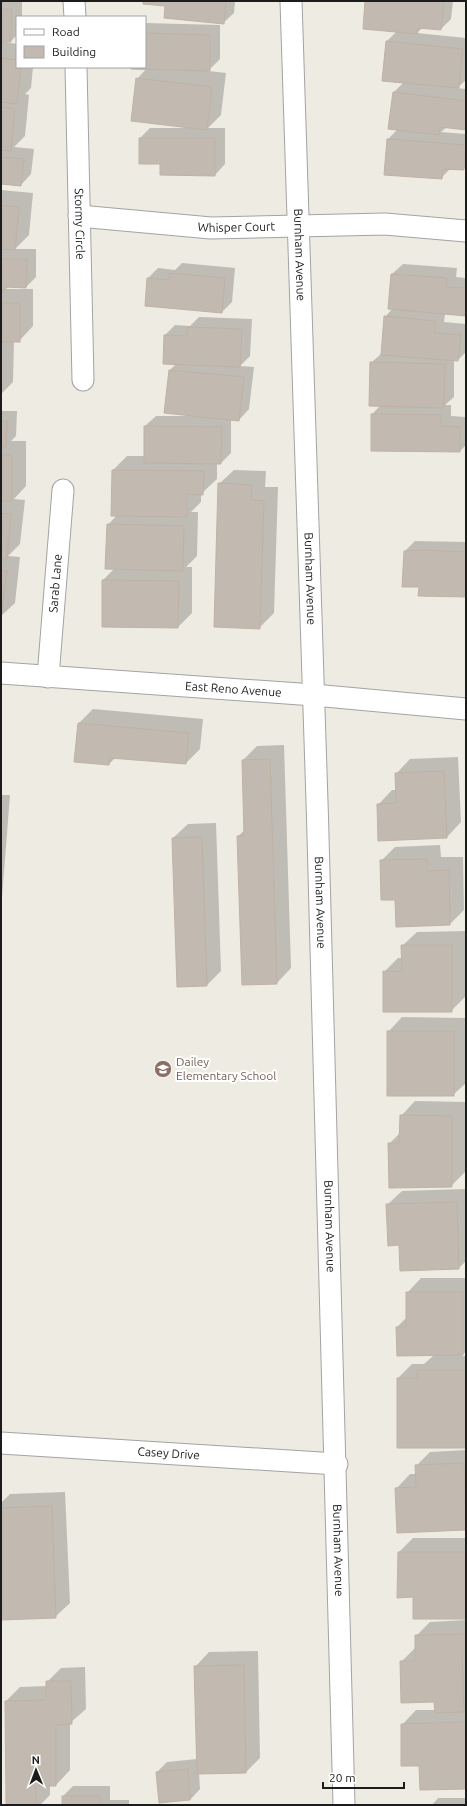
<svg xmlns="http://www.w3.org/2000/svg" width="467" height="1806" font-family="Ubuntu,sans-serif">
<style>
.shadow{fill:#0003}
.building{fill:#c2bab1;stroke:#bfb2a4}
.lines{fill:none;stroke-linecap:round;stroke-linejoin:round}
.street-casing{stroke:#a3a3a3;stroke-width:23}
.street{stroke:#fff;stroke-width:21}
.labels{text-anchor:middle;stroke-width:4;stroke-linejoin:round;paint-order:stroke}
.street-label{font-size:12px;fill:#1c1c1c;stroke:#fff}
.education-label{font-size:12px;fill:#785e54;stroke:#fff;text-anchor:start}
</style>
<rect width="100%" height="100%" fill="#eeebe2"/>
<g class="shadow">
<path d="M 1,1 L 22,1 L 22,17 L 17,17 L 17,35 L 11,41 L 4,41 L 4,42 L 17,44 L 17,67 L 33,67 L 31,88 L 25,94 L 29,95 L 25,136 L 14,147 L 34,149 L 31,174 L 21,185 L 4,183 L 1,186 Z"/>
<path d="M 144,1 L 235,1 L 234,13 L 223,23 L 220,23 L 220,59 L 208,71 L 226,73 L 221,115 L 208,128 L 225,128 L 225,164 L 215,175 L 161,163 L 140,138 L 150,128 L 185,128 L 185,127 L 137,79 L 147,68 L 132,67 L 145,67 L 145,23 L 220,25 L 220,23 L 166,5 Z"/>
<path d="M 366,1 L 453,1 L 451,19 L 441,29 L 423,27 L 417,33 L 466,38 L 466,80 L 457,88 L 466,89 L 466,129 L 447,127 L 441,132 L 466,134 L 466,167 L 463,169 L 451,168 L 441,178 L 388,139 L 398,129 L 389,128 L 394,92 L 404,82 L 387,41 L 397,31 Z"/>
<path d="M 1,190 L 33,193 L 29,235 L 15,249 L 36,249 L 36,277 L 26,287 L 9,286 L 6,289 L 33,289 L 33,326 L 19,341 L 14,341 L 13,382 L 1,394 Z"/>
<path d="M 182,263 L 235,268 L 232,302 L 222,312 L 148,278 L 158,268 L 175,270 Z"/>
<path d="M 403,264 L 457,268 L 456,277 L 466,278 L 466,315 L 445,313 L 444,322 L 466,324 L 466,352 L 458,360 L 454,360 L 454,397 L 445,405 L 451,405 L 451,416 L 466,417 L 466,445 L 460,451 L 372,414 L 381,405 L 371,363 L 382,353 L 385,317 L 393,308 L 392,274 Z"/>
<path d="M 199,317 L 252,319 L 250,356 L 240,366 L 254,367 L 249,409 L 239,420 L 231,419 L 231,453 L 221,463 L 217,463 L 217,479 L 201,494 L 201,502 L 191,512 L 198,512 L 197,556 L 186,567 L 192,567 L 192,613 L 178,627 L 103,580 L 115,568 L 108,525 L 117,515 L 112,515 L 113,470 L 127,456 L 145,456 L 145,426 L 156,416 L 188,416 L 170,370 L 177,363 L 165,335 L 175,325 L 190,326 Z"/>
<path d="M 1,411 L 17,411 L 16,436 L 11,441 L 26,441 L 26,486 L 14,499 L 25,500 L 20,544 L 8,556 L 20,557 L 15,603 L 1,616 Z"/>
<path d="M 234,470 L 266,471 L 265,487 L 278,487 L 274,613 L 259,628 L 219,484 Z"/>
<path d="M 415,541 L 466,542 L 466,596 L 420,587 L 405,551 Z"/>
<path d="M 93,709 L 203,719 L 200,749 L 186,763 L 116,757 L 109,764 L 79,723 Z"/>
<path d="M 284,745 L 291,968 L 277,983 L 238,836 L 245,830 L 243,760 L 257,746 Z"/>
<path d="M 458,757 L 461,822 L 447,837 L 378,805 L 392,790 L 397,790 L 396,774 L 410,759 Z"/>
<path d="M 1,795 L 10,795 L 1,910 Z"/>
<path d="M 216,823 L 221,971 L 207,985 L 173,838 L 188,824 Z"/>
<path d="M 440,845 L 441,857 L 463,857 L 464,910 L 450,924 L 396,899 L 381,861 L 395,847 Z"/>
<path d="M 466,931 L 466,996 L 451,1011 L 384,972 L 398,958 L 402,958 L 402,946 L 417,932 Z"/>
<path d="M 402,1017 L 466,1018 L 466,1083 L 453,1095 L 388,1032 Z"/>
<path d="M 415,1101 L 465,1102 L 466,1171 L 451,1186 L 389,1144 L 401,1132 L 401,1116 Z"/>
<path d="M 466,1189 L 466,1261 L 459,1268 L 400,1244 L 387,1205 L 402,1191 Z"/>
<path d="M 421,1278 L 466,1278 L 466,1351 L 462,1356 L 466,1356 L 466,1447 L 398,1447 L 398,1378 L 412,1364 L 424,1364 L 434,1355 L 397,1327 L 407,1317 L 407,1293 Z"/>
<path d="M 466,1450 L 466,1529 L 398,1532 L 396,1489 L 410,1474 L 416,1474 L 416,1466 L 430,1452 Z"/>
<path d="M 65,1492 L 70,1603 L 55,1617 L 1,1619 L 1,1503 L 10,1494 Z"/>
<path d="M 413,1538 L 466,1538 L 466,1618 L 399,1552 Z"/>
<path d="M 466,1620 L 466,1788 L 420,1765 L 402,1725 L 416,1710 L 436,1710 L 435,1701 L 401,1662 L 416,1647 L 416,1636 L 430,1622 Z"/>
<path d="M 258,1651 L 260,1758 L 246,1772 L 199,1773 L 200,1789 L 190,1800 L 157,1772 L 167,1762 L 197,1759 L 195,1667 L 209,1652 Z"/>
<path d="M 85,1667 L 86,1709 L 70,1723 L 70,1770 L 56,1785 L 50,1785 L 50,1795 L 40,1805 L 7,1805 L 6,1701 L 20,1687 L 47,1686 L 47,1682 L 61,1668 Z"/>
<path d="M 73,1786 L 110,1786 L 110,1800 L 129,1800 L 129,1805 L 63,1805 L 63,1796 Z"/>
<path d="M 438,1798 L 466,1798 L 466,1805 L 432,1805 Z"/>
</g>
<g class="building">
<path d="M 143,1 L 226,1 L 224,24 L 164,18 L 165,6 L 143,4 Z"/>
<path d="M 365,1 L 444,1 L 441,30 L 418,28 L 417,34 L 363,29 Z"/>
<path d="M 1,9 L 12,9 L 11,42 L 1,42 Z"/>
<path d="M 145,33 L 210,35 L 210,71 L 131,69 L 131,67 L 145,67 Z"/>
<path d="M 386,41 L 463,49 L 459,88 L 382,81 Z"/>
<path d="M 1,58 L 17,60 L 17,67 L 21,67 L 17,104 L 1,102 Z"/>
<path d="M 136,78 L 212,87 L 207,130 L 131,121 Z"/>
<path d="M 393,92 L 466,101 L 466,130 L 440,127 L 439,135 L 388,129 Z"/>
<path d="M 1,107 L 15,109 L 11,151 L 1,150 Z"/>
<path d="M 139,138 L 215,138 L 215,176 L 160,175 L 160,164 L 139,164 Z"/>
<path d="M 387,139 L 466,145 L 464,170 L 443,169 L 442,179 L 384,175 Z"/>
<path d="M 1,157 L 24,159 L 21,186 L 1,184 Z"/>
<path d="M 1,205 L 19,207 L 15,250 L 1,249 Z"/>
<path d="M 1,259 L 27,259 L 26,288 L 5,287 L 4,292 L 1,292 Z"/>
<path d="M 170,273 L 225,278 L 222,313 L 145,306 L 147,278 L 169,280 Z"/>
<path d="M 391,274 L 447,278 L 446,287 L 466,288 L 466,316 L 388,309 Z"/>
<rect x="1" y="303" width="19" height="39"/>
<path d="M 384,316 L 435,321 L 435,333 L 461,335 L 458,361 L 381,355 Z"/>
<path d="M 187,327 L 242,329 L 240,367 L 163,364 L 164,335 L 187,336 Z"/>
<path d="M 370,362 L 445,364 L 444,408 L 369,406 Z"/>
<path d="M 169,370 L 244,377 L 239,421 L 164,413 Z"/>
<path d="M 371,414 L 441,415 L 441,426 L 460,427 L 460,452 L 371,451 Z"/>
<path d="M 1,421 L 7,421 L 6,447 L 1,447 Z"/>
<path d="M 144,426 L 222,427 L 221,464 L 144,463 Z"/>
<rect x="1" y="455" width="11" height="46"/>
<path d="M 112,470 L 204,471 L 203,495 L 187,494 L 187,517 L 111,516 Z"/>
<path d="M 218,483 L 252,485 L 251,500 L 264,501 L 260,629 L 214,627 Z"/>
<path d="M 1,513 L 11,514 L 7,559 L 1,559 Z"/>
<path d="M 107,524 L 184,526 L 183,571 L 105,569 Z"/>
<path d="M 425,550 L 466,552 L 466,597 L 418,596 L 419,587 L 402,587 L 404,551 Z"/>
<path d="M 1,571 L 7,571 L 1,615 Z"/>
<path d="M 102,580 L 179,581 L 178,628 L 102,627 Z"/>
<path d="M 78,723 L 189,733 L 186,764 L 110,758 L 109,765 L 74,762 Z"/>
<path d="M 270,759 L 277,984 L 242,985 L 237,836 L 244,836 L 242,760 Z"/>
<path d="M 444,771 L 447,838 L 378,841 L 377,804 L 396,803 L 395,773 Z"/>
<path d="M 202,837 L 207,986 L 177,987 L 172,838 Z"/>
<path d="M 427,859 L 427,871 L 449,870 L 450,925 L 396,927 L 395,900 L 381,900 L 380,860 Z"/>
<path d="M 401,945 L 452,945 L 452,1012 L 383,1012 L 383,971 L 402,972 Z"/>
<rect x="387" y="1031" width="67" height="65"/>
<path d="M 400,1115 L 452,1116 L 452,1187 L 389,1188 L 388,1143 L 399,1143 Z"/>
<path d="M 457,1202 L 459,1269 L 400,1271 L 399,1245 L 388,1246 L 386,1204 Z"/>
<path d="M 406,1292 L 463,1292 L 463,1355 L 397,1356 L 396,1327 L 406,1327 Z"/>
<path d="M 417,1370 L 466,1370 L 466,1448 L 397,1448 L 397,1378 L 417,1378 Z"/>
<path d="M 464,1463 L 466,1530 L 397,1533 L 395,1488 L 416,1487 L 415,1465 Z"/>
<path d="M 52,1506 L 56,1618 L 1,1620 L 1,1508 Z"/>
<path d="M 398,1552 L 466,1552 L 466,1619 L 413,1619 L 413,1597 L 397,1598 Z"/>
<path d="M 466,1634 L 466,1651 L 462,1651 L 464,1712 L 435,1713 L 434,1702 L 401,1703 L 400,1661 L 415,1661 L 415,1635 Z"/>
<path d="M 244,1665 L 246,1773 L 197,1774 L 194,1666 Z"/>
<path d="M 46,1681 L 71,1681 L 72,1724 L 56,1725 L 56,1786 L 36,1786 L 36,1805 L 6,1805 L 5,1701 L 46,1700 Z"/>
<path d="M 466,1722 L 466,1789 L 420,1790 L 419,1766 L 401,1766 L 401,1724 Z"/>
<path d="M 188,1769 L 190,1800 L 159,1803 L 156,1772 Z"/>
<rect x="62" y="1796" width="38" height="9"/>
</g>
<g class="lines">
<defs>
<g id="street">
<path d="M 74,1 L 75,17"/>
<path id="s1" d="M 291,1 C 311,602 331,1204 344,1805"/>
<path id="s2" d="M 76,67 L 83,380"/>
<path id="s3" d="M 79,216 L 211,228 L 385,224 L 466,231"/>
<path id="s4" d="M 1,673 L 314,695 L 466,709"/>
<path id="s5" d="M 48,677 L 63,490"/>
<path id="s6" d="M 1,1443 L 337,1464"/>
</g>
</defs>
<use href="#street" class="street-casing"/>
<use href="#street" class="street"/>
</g>
<defs>
<symbol id="school-disc" viewBox="-11 -11 22 22"><circle r="9.5" fill="#8d6e63" stroke="#fff"/><path d="M0-5L7-2L0 1L-7-2ZM-4 1L0 2.5L4 1V4Q0 6-4 4Z" fill="#fff"/></symbol>
</defs>
<g fill-rule="evenodd">
<use href="#school-disc" x="153" y="1059" width="20" height="20"/>
</g>
<g class="labels">
<g class="street-label">
<text dy="4" stroke="none"><textPath href="#s2" startOffset="157">Stormy Circle</textPath></text>
<text dy="4" stroke="none"><textPath href="#s3" startOffset="158">Whisper Court</textPath></text>
<text dy="4" stroke="none"><textPath href="#s1" startOffset="254">Burnham Avenue</textPath></text>
<text dy="4" stroke="none"><textPath href="#s1" startOffset="578">Burnham Avenue</textPath></text>
<text dy="4" stroke="none"><textPath href="#s5" startOffset="94">Sarab Lane</textPath></text>
<text dy="4" stroke="none"><textPath href="#s4" startOffset="233">East Reno Avenue</textPath></text>
<text dy="4" stroke="none"><textPath href="#s1" startOffset="902">Burnham Avenue</textPath></text>
<text dy="4" stroke="none"><textPath href="#s1" startOffset="1226">Burnham Avenue</textPath></text>
<text dy="4" stroke="none"><textPath href="#s6" startOffset="168">Casey Drive</textPath></text>
<text dy="4" stroke="none"><textPath href="#s1" startOffset="1550">Burnham Avenue</textPath></text>
</g>
<g class="education-label">
<text x="176" y="1066">Dailey<tspan x="176" dy="14">Elementary School</tspan></text>
</g>
</g>
<rect width="467" height="1806" fill="none" stroke="#1c1c1c" stroke-width="4"/>
<rect x="16" y="16" width="130" height="52" fill="#ffffff" stroke="#a4a4a4"/>
<rect x="24" y="29" width="20" height="6" fill="#ffffff" stroke="#a4a4a4"/>
<text x="52" y="36" font-size="12" fill="#1c1c1c">Road</text>
<rect x="24" y="46" width="20" height="12" fill="#c2bab1" stroke="#a4a4a4"/>
<text x="52" y="56" font-size="12" fill="#1c1c1c">Building</text>
<g transform="translate(36 1770) rotate(359)" stroke="#ffffff" stroke-width="3" paint-order="stroke">
<path d="M0-3L7 15L0 10L-7 15Z" fill="#1c1c1c"/>
<text y="-6" font-size="11" font-weight="bold" text-anchor="middle" fill="#1c1c1c">N</text>
</g>
<path d="M323 1782v6h81v-6" fill="none" stroke="#1c1c1c" stroke-width="2"/>
<text x="329" y="1782" font-size="12" fill="#1c1c1c" stroke="#ffffff" stroke-width="3" paint-order="stroke">20 m</text>
</svg>
